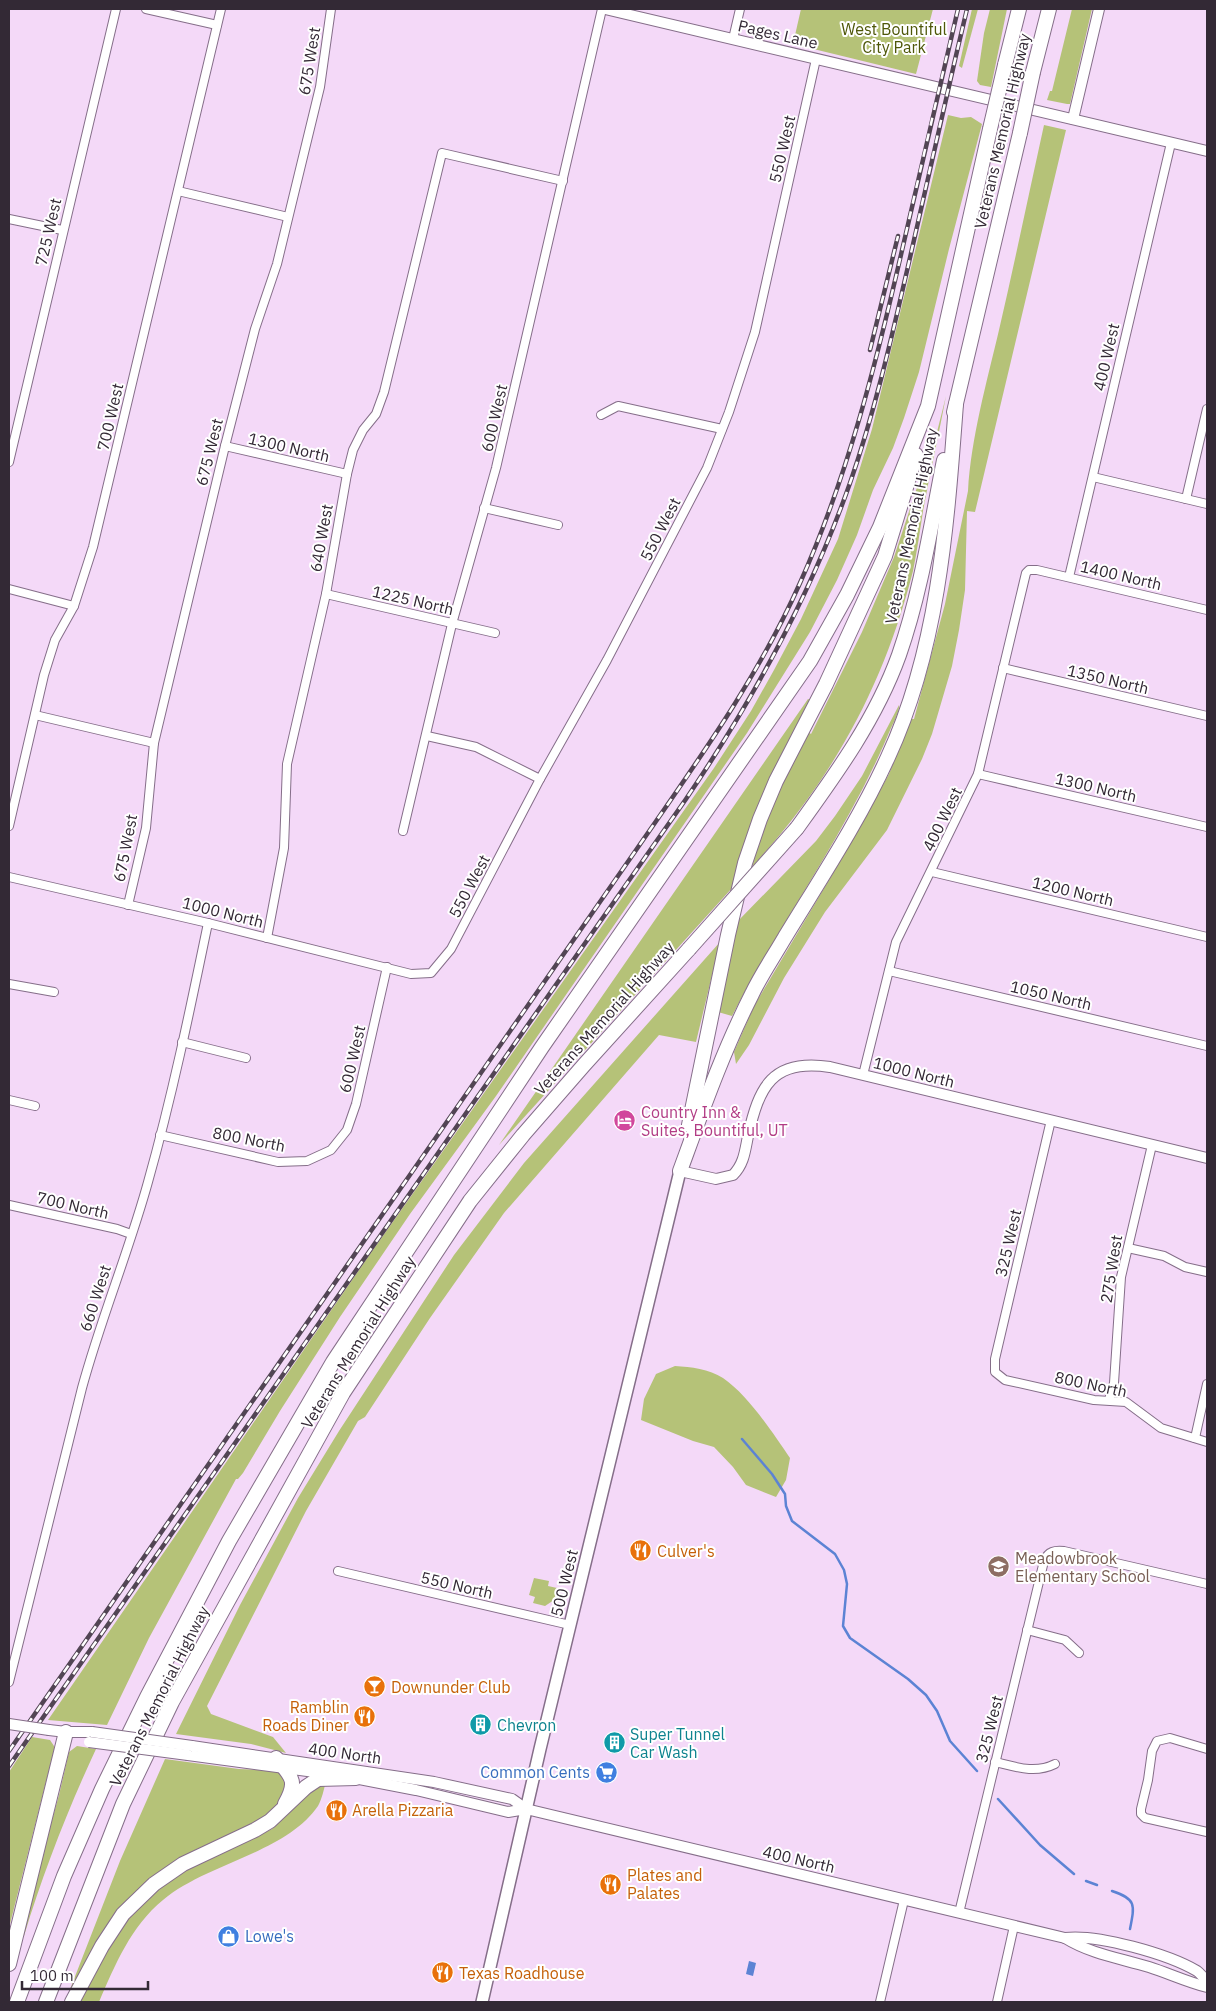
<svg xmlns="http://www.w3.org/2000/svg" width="1216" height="2011" font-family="'IBM Plex Sans',sans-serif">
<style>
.green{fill:#b5c278}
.water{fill:#5c83d4}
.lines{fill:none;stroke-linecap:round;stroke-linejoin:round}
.stream{stroke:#5c83d4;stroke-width:2.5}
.street-casing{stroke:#856e89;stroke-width:10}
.secondary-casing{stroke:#856e89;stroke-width:12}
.primary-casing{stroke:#856e89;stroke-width:14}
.highway-casing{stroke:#856e89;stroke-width:16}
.street{stroke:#fff;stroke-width:8}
.secondary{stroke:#fff;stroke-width:10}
.primary{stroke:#fff;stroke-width:11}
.highway{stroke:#fff;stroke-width:14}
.rail-casing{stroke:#524554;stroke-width:4.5}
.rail{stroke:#fff;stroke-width:2.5;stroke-dasharray:8;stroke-linecap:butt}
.secondary-bridge-casing{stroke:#856e89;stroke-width:12;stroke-linecap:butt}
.highway-bridge-casing{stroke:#856e89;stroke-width:16;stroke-linecap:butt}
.secondary-bridge{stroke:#fff;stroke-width:10}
.highway-bridge{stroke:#fff;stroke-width:14}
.labels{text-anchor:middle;stroke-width:4;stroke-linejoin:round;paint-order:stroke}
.park-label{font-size:16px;fill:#4e5709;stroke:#fff}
.street-label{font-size:16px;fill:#332935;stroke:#fff}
.hotel-label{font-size:16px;fill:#b23c85;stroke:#fff;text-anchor:start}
.food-label{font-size:16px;fill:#c56008;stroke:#fff;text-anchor:start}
.education-label{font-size:16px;fill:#785e54;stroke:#fff;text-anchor:start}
.culture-label{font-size:16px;fill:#0d838f;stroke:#fff;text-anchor:start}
.shop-label{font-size:16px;fill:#366cbe;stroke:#fff;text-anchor:end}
</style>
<rect width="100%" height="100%" fill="#f4d9f8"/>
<g class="green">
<path d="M 801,9 L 933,9 L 916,74 L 793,44 Z"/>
<path d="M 972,9 L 978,9 L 962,68 L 959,66 Z"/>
<path d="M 990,9 L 1007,9 L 991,87 L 980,85 L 977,81 L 984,33 Z"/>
<path d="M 1072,9 L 1092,9 L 1070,104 L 1067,104 L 1047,100 L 1050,91 L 1052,91 Z"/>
<path d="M 948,115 L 961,118 L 971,117 L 982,124 L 949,249 L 919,372 L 904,418 L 893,448 L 873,490 L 857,535 L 837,580 L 810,632 L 747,733 L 496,1096 L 410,1214 L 340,1317 L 280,1411 L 243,1473 L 238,1479 L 236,1479 L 149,1638 L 107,1725 L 48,1720 L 368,1257 L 714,768 L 751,711 L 774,670 L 801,619 L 838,539 L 872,429 Z"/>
<path d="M 1044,125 L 1066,130 L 975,512 L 967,511 L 965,590 L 959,630 L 952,666 L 932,734 L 922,759 L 887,830 L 825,912 L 784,978 L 749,1045 L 736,1064 L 734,1052 L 754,1006 L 832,875 L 875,799 L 889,774 L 910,719 L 914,719 L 945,604 L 968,491 C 971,438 987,381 999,330 C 1015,261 1029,193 1044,125 Z"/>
<path d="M 946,396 C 939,434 930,472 923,511 C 920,531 917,551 913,571 C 883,688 833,778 752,867 C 765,820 785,775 808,732 L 811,734 L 862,632 L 894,557 L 930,448 L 935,440 Z"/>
<path d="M 808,699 L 811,700 L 758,807 L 733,887 L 499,1145 Z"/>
<path d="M 899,705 C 900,710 894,722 891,728 C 849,830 782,919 732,1016 L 718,1012 L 738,921 L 816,841 L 835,816 L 862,776 Z"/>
<path d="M 720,942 L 696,1042 L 659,1035 L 504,1213 L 430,1318 L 365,1417 L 358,1421 L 306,1511 L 207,1706 L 211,1714 L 273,1737 L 286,1753 L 251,1744 L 176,1734 L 240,1605 L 298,1498 L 339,1431 L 454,1255 L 524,1163 Z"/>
<path d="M 675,1366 C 691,1367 709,1369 723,1378 C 748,1395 773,1433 790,1458 L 786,1480 L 776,1497 L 746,1485 L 733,1467 L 714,1447 L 693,1441 L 641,1420 L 644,1399 L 656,1374 Z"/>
<path d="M 534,1578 L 549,1581 L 548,1586 L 557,1588 L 554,1600 L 545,1606 L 533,1603 L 535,1597 L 529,1595 Z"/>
<path d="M 32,1737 L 50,1740 L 54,1746 L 54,1750 L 9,1928 L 9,1772 Z"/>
<path d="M 77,1746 L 96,1749 C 68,1809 43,1873 24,1936 L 20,1935 L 59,1795 L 69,1752 Z"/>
<path d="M 165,1759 L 239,1769 L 279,1771 L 287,1782 C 285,1787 285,1795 282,1800 C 274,1819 227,1835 208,1844 C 187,1855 164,1866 146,1882 C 110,1914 90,1955 67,1997 L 120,1861 Z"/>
<path d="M 326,1781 C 324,1789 322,1799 318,1806 C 286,1853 207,1863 163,1900 C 131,1926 115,1965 99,2002 L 78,2002 L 97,1963 L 136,1904 L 174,1875 L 272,1829 L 291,1811 L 305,1793 Z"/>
</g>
<path class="water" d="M 749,1961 L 756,1963 L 753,1976 L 746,1974 Z"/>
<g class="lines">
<g class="stream">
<path d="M 742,1439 L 772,1474 L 785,1494 L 786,1506 L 792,1521 L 835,1554 L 844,1570 L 847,1584 L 843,1626 L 850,1638 L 908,1679 L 926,1695 L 937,1711 L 950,1741 L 977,1771"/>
<path d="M 998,1799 L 1040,1845 L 1074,1874"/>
<path d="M 1086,1881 L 1097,1885"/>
<path d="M 1112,1891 C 1136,1899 1135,1904 1130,1929"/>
</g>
<defs>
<g id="street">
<path d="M 146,9 L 217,25"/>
<path d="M 733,39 L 740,9"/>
<path d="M 178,191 L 288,217"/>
<path d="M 9,219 L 62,230"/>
<path d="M 601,415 L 618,406 L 722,429"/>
<path d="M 225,446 L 347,474"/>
<path d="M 9,462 L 116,9"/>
<path d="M 1093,477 L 1207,504"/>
<path d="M 1186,499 L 1207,409"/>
<path d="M 484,508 L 558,525"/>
<path d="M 1069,577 L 1171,143"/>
<path d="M 9,589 L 74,606"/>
<path d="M 326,594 L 495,633"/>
<path d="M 1003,668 L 1207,716"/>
<path d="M 35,715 L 154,743"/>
<path d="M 427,736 L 476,747 L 540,779"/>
<path d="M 978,774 L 1207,827"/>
<path d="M 9,826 L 44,675 L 55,640 L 74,606 L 93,547 L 221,9"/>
<path d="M 403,831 L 452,624 L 496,468 L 602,9"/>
<path d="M 932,872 L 1207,937"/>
<path d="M 9,877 L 208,923 L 411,974 L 431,973 L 451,949 L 540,779 L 607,660 L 707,468 L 729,412 L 755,332 L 816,59"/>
<path d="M 128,905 L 146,828 L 154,743 L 225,446 L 255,329 L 277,264 L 320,87 L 331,9"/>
<path d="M 267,938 L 284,848 L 287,764 L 326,594 L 347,474 L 353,450 L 363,430 L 376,414 L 384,392 L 442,153 L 563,181"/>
<path d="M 889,971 L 1207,1046"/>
<path d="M 9,984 L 54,992"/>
<path d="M 182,1042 L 246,1058"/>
<path d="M 863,1075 L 896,942 L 978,774 L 1026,573 L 1029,570 L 1037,570 L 1207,610"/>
<path d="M 9,1100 L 35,1106"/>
<path d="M 1051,1120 L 995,1359 L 995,1372 L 1005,1380 L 1094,1400 L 1126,1402 L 1161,1428 L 1207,1442"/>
<path d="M 160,1135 L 278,1162 L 307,1161 L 331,1150 L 347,1130 L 356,1104 L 387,967"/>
<path d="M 9,1205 L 117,1229 L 131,1234"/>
<path d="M 1128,1248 L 1164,1256 L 1185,1267 L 1207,1272"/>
<path d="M 1109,1400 L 1114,1383 L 1121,1277 L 1152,1145"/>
<path d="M 1195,1438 L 1207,1384"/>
<path d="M 338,1571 L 570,1625"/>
<path d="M 1027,1630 L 1065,1640 L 1079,1653"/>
<path d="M 9,1682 L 82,1388 C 101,1318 129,1251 148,1182 C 172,1097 190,1010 208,923"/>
<path d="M 1207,1749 L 1170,1738 L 1157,1741 L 1152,1751 L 1148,1780 L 1141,1809 L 1141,1814 L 1145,1818 L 1207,1832"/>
<path d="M 995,1762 C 1016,1767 1035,1774 1055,1764"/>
<path d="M 959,1913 L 1044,1561 C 1048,1551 1055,1550 1064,1551 L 1207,1584"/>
<path d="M 880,2002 L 904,1900"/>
<path d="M 997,2002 L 1014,1926"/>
</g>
<g id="secondary">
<path d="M 605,9 L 1207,151"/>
<path d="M 1073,119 L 1099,9"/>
<path d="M 680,1171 L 716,1179 L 733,1175 C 744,1164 745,1151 748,1136 C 759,1087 772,1058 830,1067 L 1207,1158"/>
<path d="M 49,1730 L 66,1732 L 92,1732"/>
<path d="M 192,1746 L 434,1782 L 512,1799 L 526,1809 L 1065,1938 C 1091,1954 1119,1958 1149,1967 C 1168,1973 1187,1982 1207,1987"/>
<path d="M 188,1755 L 330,1774"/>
<path d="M 349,1777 L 416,1790 L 508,1812 L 526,1809"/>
<path d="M 1065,1938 C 1098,1934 1168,1954 1197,1971 C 1201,1974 1204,1978 1207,1982"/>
</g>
<path id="primary" d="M 482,2002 L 540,1749 L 680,1171"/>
<g id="highway">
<path d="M 1005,65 L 1019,9"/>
<path d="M 1033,72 L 1049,9"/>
<path d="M 954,412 L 1020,133"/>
<path d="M 797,828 C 836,774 876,719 899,655 C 921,592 931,525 944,460"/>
<path d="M 689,1125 L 728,935 L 745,863 L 760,819 L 776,781 L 826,684 L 885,556 L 916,455"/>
<path d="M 680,1171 C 702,1111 723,1051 752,994 C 761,975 774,956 785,937 C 821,878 860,819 888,757 C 939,647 947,523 956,404"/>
<path d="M 276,1758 C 292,1777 298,1781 285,1804"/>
<path d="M 9,1964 L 66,1732"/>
<path d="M 17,2002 L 64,1876 L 102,1789 L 147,1697 L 229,1541 L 333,1362 L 542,1047 L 810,661 L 847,595 L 880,527 L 928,406 L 990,129"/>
<path d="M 46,2002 L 123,1804 L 172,1702 L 343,1393 L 470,1201 L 523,1135 L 584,1065 L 689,949"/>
<path d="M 72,2002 L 102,1946 L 123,1914 L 154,1884 L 183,1864 L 255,1830 L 270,1821 L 306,1787 L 318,1779 L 356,1778"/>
</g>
</defs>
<use href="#street" class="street-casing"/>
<use href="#secondary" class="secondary-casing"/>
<use href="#primary" class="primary-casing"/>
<use href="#highway" class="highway-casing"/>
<use href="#street" class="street"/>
<use href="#secondary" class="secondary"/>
<use href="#primary" class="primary"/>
<use href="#highway" class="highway"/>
<defs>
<g id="rail">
<path d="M 870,350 L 898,236"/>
<path d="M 9,1751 L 634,853 C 694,766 757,680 800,583 C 848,476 877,360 903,246 C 921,167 939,88 958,9"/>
<path d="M 9,1766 L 686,799 C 753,700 810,597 850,483 C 875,411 892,336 909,262 C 928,177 947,93 967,9"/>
</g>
</defs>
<use href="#rail" class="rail-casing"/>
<use href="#rail" class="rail"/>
<defs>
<g id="secondary-bridge">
<path d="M 9,1724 L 49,1730"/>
<path d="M 92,1732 L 192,1746"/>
<path d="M 89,1742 L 188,1755"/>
</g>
<g id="highway-bridge">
<path d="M 990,129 L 1005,65"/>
<path d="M 1020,133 L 1033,72"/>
<path d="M 689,949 L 797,828"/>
</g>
</defs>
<use href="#secondary-bridge" class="secondary-bridge-casing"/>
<use href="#highway-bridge" class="highway-bridge-casing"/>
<use href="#secondary-bridge" class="secondary-bridge"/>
<use href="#highway-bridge" class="highway-bridge"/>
</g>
<defs>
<symbol id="hotel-disc" viewBox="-11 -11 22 22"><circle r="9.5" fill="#d1479c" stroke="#fff"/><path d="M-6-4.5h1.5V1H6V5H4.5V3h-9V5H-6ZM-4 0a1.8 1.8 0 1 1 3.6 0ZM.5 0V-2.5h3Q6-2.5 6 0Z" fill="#fff"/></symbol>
<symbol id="restaurant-disc" viewBox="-11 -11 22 22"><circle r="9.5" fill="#e8710a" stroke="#fff"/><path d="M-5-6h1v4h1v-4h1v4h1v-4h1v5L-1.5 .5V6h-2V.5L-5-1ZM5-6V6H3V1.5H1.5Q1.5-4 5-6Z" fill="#fff"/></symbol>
<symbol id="school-disc" viewBox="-11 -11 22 22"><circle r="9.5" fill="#8d6e63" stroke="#fff"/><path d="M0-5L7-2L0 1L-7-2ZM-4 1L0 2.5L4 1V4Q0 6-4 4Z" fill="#fff"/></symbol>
<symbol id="bar-disc" viewBox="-11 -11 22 22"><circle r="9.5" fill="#e8710a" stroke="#fff"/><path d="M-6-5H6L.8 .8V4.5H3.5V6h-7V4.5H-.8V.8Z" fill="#fff"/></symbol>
<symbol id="building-disc" viewBox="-11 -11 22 22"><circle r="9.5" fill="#0f9aa8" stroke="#fff"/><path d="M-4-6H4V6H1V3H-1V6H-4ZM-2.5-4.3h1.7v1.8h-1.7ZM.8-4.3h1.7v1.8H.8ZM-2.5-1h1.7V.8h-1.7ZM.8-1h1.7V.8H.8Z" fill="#fff"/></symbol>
<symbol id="supermarket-disc" viewBox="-11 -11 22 22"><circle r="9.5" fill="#3f7fe0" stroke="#fff"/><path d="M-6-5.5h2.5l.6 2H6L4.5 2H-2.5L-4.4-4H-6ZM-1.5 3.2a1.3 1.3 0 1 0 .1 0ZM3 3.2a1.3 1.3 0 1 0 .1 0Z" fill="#fff"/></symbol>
<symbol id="shop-disc" viewBox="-11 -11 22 22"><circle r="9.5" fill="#3f7fe0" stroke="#fff"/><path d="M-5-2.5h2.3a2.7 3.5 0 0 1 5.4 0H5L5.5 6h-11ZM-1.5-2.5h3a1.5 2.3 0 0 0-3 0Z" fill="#fff"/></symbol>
</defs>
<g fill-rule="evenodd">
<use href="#hotel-disc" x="612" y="1108" width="25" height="25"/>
<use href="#restaurant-disc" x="628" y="1538" width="25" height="25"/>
<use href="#school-disc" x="986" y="1554" width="25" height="25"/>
<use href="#bar-disc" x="362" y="1674" width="25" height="25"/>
<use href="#restaurant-disc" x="352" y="1704" width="25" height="25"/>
<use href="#building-disc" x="468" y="1712" width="25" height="25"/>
<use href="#building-disc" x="602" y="1730" width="25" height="25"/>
<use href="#supermarket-disc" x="594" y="1760" width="25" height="25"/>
<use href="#restaurant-disc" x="324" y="1798" width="25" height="25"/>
<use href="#restaurant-disc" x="598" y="1872" width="25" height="25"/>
<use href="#shop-disc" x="216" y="1924" width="25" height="25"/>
<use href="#restaurant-disc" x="430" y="1960" width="25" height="25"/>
</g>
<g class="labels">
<g class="park-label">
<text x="894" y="35">West Bountiful<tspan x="894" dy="18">City Park</tspan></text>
</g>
<g class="street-label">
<text transform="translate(778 34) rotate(13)" y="6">Pages Lane</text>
<text transform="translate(309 61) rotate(-81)" y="6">675 West</text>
<text transform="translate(1002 131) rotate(-77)" y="6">Veterans Memorial Highway</text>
<text transform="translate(782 149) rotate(-77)" y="6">550 West</text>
<text transform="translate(48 232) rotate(-77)" y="6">725 West</text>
<text transform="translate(1106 357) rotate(-77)" y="6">400 West</text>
<text transform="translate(110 417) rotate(-77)" y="6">700 West</text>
<text transform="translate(494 418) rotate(-77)" y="6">600 West</text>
<text transform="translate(289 447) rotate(13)" y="6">1300 North</text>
<text transform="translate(209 452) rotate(-76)" y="6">675 West</text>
<text transform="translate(911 526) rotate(-78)" y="6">Veterans Memorial Highway</text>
<text transform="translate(660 529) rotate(-63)" y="6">550 West</text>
<text transform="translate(321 538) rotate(-80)" y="6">640 West</text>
<text transform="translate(1121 575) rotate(13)" y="6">1400 North</text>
<text transform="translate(413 600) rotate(13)" y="6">1225 North</text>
<text transform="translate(1108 679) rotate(13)" y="6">1350 North</text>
<text transform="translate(1096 787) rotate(13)" y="6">1300 North</text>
<text transform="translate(942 819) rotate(-64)" y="6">400 West</text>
<text transform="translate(125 848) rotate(-79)" y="6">675 West</text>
<text transform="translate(469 886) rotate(-62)" y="6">550 West</text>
<text transform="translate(1073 891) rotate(13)" y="6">1200 North</text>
<text transform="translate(223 912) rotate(14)" y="6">1000 North</text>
<text transform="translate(1051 995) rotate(13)" y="6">1050 North</text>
<text transform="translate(604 1018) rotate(-48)" y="6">Veterans Memorial Highway</text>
<text transform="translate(352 1059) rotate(-77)" y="6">600 West</text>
<text transform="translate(914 1072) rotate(14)" y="6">1000 North</text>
<text transform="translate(249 1139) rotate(11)" y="6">800 North</text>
<text transform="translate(73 1205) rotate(13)" y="6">700 North</text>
<text transform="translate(1008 1243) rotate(-77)" y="6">325 West</text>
<text transform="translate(1111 1269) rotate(-81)" y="6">275 West</text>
<text transform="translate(95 1298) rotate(-72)" y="6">660 West</text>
<text transform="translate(358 1342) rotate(-58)" y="6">Veterans Memorial Highway</text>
<text transform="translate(1091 1384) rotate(12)" y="6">800 North</text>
<text transform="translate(564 1583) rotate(-76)" y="6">500 West</text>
<text transform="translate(457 1585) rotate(13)" y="6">550 North</text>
<text transform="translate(159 1696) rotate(-63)" y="6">Veterans Memorial Highway</text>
<text transform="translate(989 1729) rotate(-76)" y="6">325 West</text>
<text transform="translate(345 1753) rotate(8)" y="6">400 North</text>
<text transform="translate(799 1859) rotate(13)" y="6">400 North</text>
</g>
<g class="hotel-label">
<text x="641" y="1118">Country Inn &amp;<tspan x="641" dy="18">Suites, Bountiful, UT</tspan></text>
</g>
<g class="food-label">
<text x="657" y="1557">Culver's</text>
<text x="391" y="1693">Downunder Club</text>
<text x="349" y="1713" text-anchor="end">Ramblin<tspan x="349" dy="18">Roads Diner</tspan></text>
<text x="352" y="1816">Arella Pizzaria</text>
<text x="627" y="1881">Plates and<tspan x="627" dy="18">Palates</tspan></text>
<text x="459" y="1979">Texas Roadhouse</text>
</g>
<g class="education-label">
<text x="1015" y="1564">Meadowbrook<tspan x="1015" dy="18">Elementary School</tspan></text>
</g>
<g class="culture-label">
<text x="497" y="1731">Chevron</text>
<text x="630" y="1740">Super Tunnel<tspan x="630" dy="18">Car Wash</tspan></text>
</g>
<g class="shop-label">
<text x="590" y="1778">Common Cents</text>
<text x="245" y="1942" text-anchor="start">Lowe's</text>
</g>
</g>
<rect width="1216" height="2011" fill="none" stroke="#332935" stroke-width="20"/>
<path d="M22 1981v8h126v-8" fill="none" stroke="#332935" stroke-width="2.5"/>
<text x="30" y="1981" font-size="15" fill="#332935" stroke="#ffffff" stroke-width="4" paint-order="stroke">100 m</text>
</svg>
